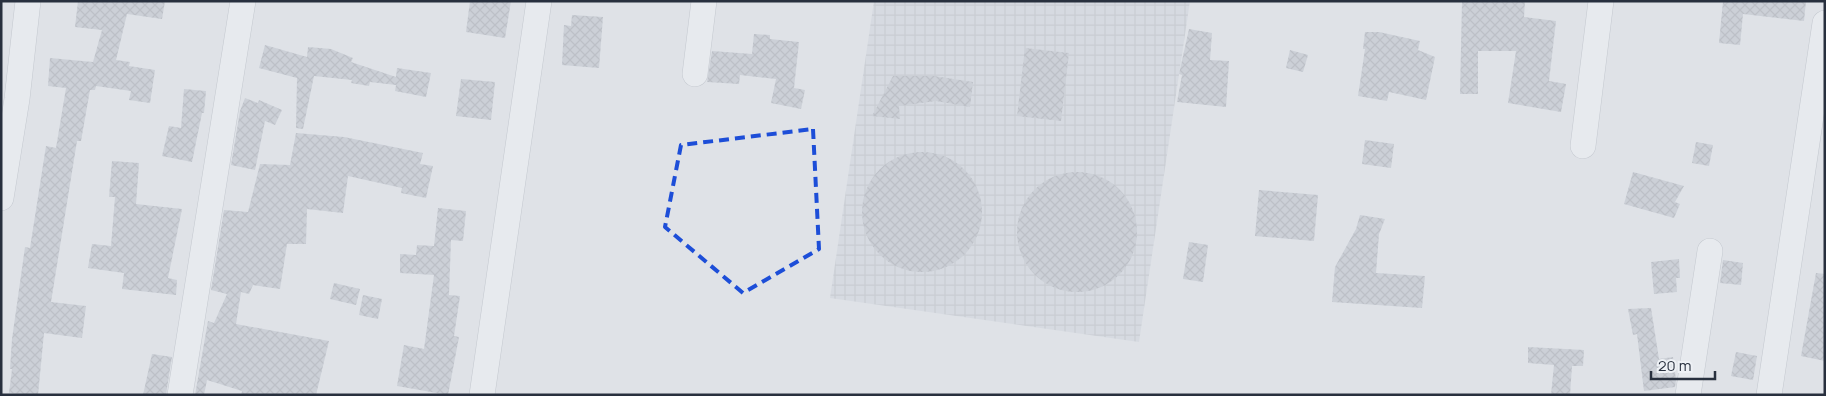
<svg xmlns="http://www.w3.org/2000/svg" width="1826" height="396" font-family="Manrope,sans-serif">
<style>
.industrial{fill:url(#industrial-grid)}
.building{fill:url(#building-cross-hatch)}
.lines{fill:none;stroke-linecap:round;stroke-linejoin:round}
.minor-casing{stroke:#a4a9b1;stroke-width:26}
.minor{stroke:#f1f3f6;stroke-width:25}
.marked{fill:none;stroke:#1d4ed8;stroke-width:4;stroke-dasharray:10 6;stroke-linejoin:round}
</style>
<defs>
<pattern id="industrial-grid" width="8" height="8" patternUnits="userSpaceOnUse" patternTransform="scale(1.25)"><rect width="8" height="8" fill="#cdd1d9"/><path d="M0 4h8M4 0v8" fill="none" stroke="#b0b4bb"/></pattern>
<pattern id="building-cross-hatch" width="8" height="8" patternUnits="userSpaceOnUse" patternTransform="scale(1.25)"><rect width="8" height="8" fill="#b6bbc4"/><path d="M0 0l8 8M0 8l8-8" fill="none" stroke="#9498a1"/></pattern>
</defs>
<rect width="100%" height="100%" fill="#dfe2e7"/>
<path class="industrial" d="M 874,1 L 1190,1 L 1139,342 L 830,298 Z"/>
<g class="building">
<path d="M 78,1 L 165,1 L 162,19 L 127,14 L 116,60 L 130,62 L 129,66 L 155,70 L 150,103 L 129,100 L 131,91 L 96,86 L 95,90 L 90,90 L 81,141 L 77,141 L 51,302 L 86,306 L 82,338 L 44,333 L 38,395 L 9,393 L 12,369 L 10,369 L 12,339 L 25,247 L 30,248 L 46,146 L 56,148 L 66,88 L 48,86 L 50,58 L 93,62 L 102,30 L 75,27 Z"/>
<path d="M 470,1 L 511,1 L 505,38 L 466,32 Z"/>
<path d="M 1462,1 L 1525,1 L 1524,17 L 1556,21 L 1549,81 L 1566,84 L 1561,112 L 1508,103 L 1516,51 L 1478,51 L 1478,94 L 1460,94 Z"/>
<path d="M 1723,1 L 1806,1 L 1804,21 L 1743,14 L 1740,45 L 1719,43 Z"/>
<path d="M 572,15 L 603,17 L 599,68 L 562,65 L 564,25 L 571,26 Z"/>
<path d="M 1189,29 L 1212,33 L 1210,60 L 1229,61 L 1226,107 L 1177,102 L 1182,75 L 1179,74 Z"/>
<path d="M 1365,32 L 1379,32 L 1420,41 L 1418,50 L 1435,57 L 1426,100 L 1389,92 L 1387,101 L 1358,96 L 1365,49 L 1363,49 Z"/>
<path d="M 754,34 L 770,35 L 770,39 L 799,42 L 794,88 L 805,90 L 801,109 L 771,103 L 776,79 L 740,75 L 739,84 L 707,82 L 712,51 L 752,54 Z"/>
<path d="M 265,45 L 307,57 L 308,47 L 331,49 L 353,58 L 351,62 L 396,77 L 397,68 L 431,73 L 426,97 L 395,91 L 396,85 L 370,82 L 369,86 L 351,83 L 352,80 L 314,76 L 303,129 L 296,128 L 297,78 L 259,68 Z"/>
<path d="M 1025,48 L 1069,53 L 1061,121 L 1017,116 Z"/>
<path d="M 1290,50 L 1308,55 L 1303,72 L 1286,68 Z"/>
<path d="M 893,76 L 934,76 L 973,82 L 970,107 L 936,101 L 899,106 L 900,119 L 872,116 Z"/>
<path d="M 461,79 L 495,82 L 491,120 L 456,116 Z"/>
<path d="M 184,89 L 206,91 L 204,113 L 202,113 L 192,162 L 162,156 L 169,126 L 181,128 Z"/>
<path d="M 245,98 L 258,103 L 259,100 L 282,110 L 275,125 L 265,121 L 255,170 L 231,165 L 240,111 Z"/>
<path d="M 296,133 L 344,137 L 423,153 L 420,164 L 433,166 L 426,198 L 401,193 L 402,188 L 348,176 L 343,213 L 307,209 L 306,244 L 287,244 L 280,289 L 253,285 L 249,294 L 241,292 L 236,324 L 329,341 L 316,395 L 241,395 L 242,391 L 207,380 L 204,395 L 195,395 L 208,321 L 214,323 L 227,294 L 211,290 L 224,210 L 248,212 L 260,164 L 290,165 Z"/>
<path d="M 1365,140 L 1394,144 L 1391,168 L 1362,164 Z"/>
<path d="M 1696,142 L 1713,145 L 1709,166 L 1692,163 Z"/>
<circle cx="922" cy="212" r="60"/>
<path d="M 112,161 L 139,163 L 136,204 L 182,209 L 168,278 L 177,280 L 176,295 L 122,289 L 124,273 L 88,268 L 92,244 L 111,246 L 115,197 L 109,197 Z"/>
<circle cx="1077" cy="232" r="60"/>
<path d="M 1633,172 L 1684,186 L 1675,202 L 1680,204 L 1674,218 L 1624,204 Z"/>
<path d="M 1259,190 L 1318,195 L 1314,241 L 1255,236 Z"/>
<path d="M 438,208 L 466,211 L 463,241 L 451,240 L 449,295 L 460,296 L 454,336 L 459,337 L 448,395 L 397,386 L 404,345 L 424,349 L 434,275 L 400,273 L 400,254 L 416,255 L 417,245 L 434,246 Z"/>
<path d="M 1360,215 L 1385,219 L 1379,234 L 1376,273 L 1425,276 L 1422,308 L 1332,302 L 1335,267 L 1356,229 Z"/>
<path d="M 1189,242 L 1208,245 L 1203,282 L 1183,279 Z"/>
<path d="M 1679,259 L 1680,278 L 1676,278 L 1677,292 L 1654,294 L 1651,262 Z"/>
<path d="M 1723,260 L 1743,263 L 1741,285 L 1720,283 Z"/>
<path d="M 1816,273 L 1825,274 L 1825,361 L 1801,356 Z"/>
<path d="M 334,283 L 360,289 L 356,305 L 330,299 Z"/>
<path d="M 363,295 L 382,299 L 378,319 L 359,315 Z"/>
<path d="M 1651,308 L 1659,359 L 1673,357 L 1676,380 L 1675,387 L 1644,391 L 1637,334 L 1633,335 L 1628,309 Z"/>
<path d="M 1528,347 L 1584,350 L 1583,366 L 1572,366 L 1570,395 L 1551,395 L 1554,365 L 1528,363 Z"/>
<path d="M 1736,352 L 1757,356 L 1753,380 L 1731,376 Z"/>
<path d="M 152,354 L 172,357 L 170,369 L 167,368 L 170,369 L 166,395 L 143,395 Z"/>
</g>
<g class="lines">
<defs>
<g id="minor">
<path d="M 695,74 L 704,1"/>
<path d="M 1583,146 L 1601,1"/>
<path d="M 1,198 L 17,99 L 28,1"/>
<path d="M 180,395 L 243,1"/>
<path d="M 482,395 L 539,1"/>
<path d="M 1688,395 L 1710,251"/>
<path d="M 1769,395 L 1825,23"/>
</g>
</defs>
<use href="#minor" class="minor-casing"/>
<use href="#minor" class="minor"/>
</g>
<path d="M0 0H1826V396H0ZM 813,129 L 819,249 L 743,293 L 665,227 L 681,145 Z" fill="#dfe2e7" fill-opacity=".55" fill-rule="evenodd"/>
<path class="marked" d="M 813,129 L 819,249 L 743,293 L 665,227 L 681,145 Z"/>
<rect width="1826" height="396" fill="none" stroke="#28303e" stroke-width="5"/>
<path d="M1651 371v8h64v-8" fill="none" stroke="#28303e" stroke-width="2.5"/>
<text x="1658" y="371" font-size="15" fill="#28303e" stroke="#eef1f5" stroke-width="4" paint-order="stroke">20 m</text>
</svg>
